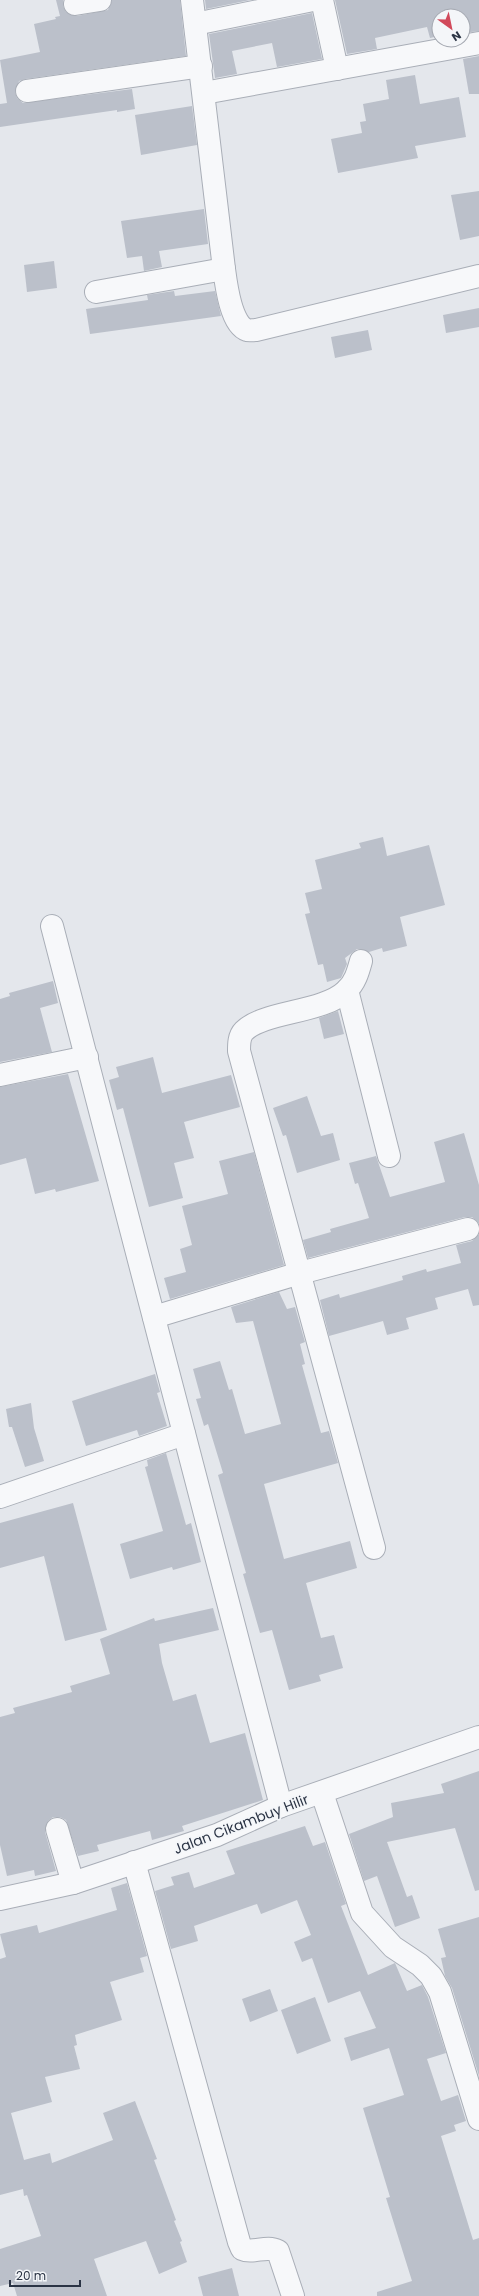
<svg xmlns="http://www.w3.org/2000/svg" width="479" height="2296" font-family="Poppins,sans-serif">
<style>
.building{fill:#bbc0ca}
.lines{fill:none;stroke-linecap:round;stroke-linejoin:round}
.minor-casing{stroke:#a9aeb7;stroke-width:24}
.minor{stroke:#f7f8fa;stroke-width:22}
.labels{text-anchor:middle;stroke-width:3.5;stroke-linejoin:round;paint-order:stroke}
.street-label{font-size:14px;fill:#2b3445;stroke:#f4f6f9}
</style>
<rect width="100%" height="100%" fill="#e4e7ec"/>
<g class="building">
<path d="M 56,0 L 63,0 L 63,6 L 66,12 L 77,16 L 108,10 L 112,0 L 180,0 L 186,56 L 25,79 L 19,81 L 15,92 L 17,98 L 23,103 L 132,89 L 135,109 L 117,112 L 117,110 L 0,127 L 0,104 L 7,103 L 0,60 L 40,52 L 34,24 L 56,19 L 55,17 L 60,16 Z"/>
<path d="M 205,0 L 250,0 L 206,9 Z"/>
<path d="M 335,0 L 479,0 L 479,31 L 463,33 L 463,16 L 439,16 L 439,36 L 430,38 L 427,27 L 375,38 L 377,49 L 347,54 Z"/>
<path d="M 312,13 L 322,59 L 277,67 L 272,43 L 232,51 L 237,74 L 215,78 L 209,34 Z"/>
<path d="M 479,56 L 479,94 L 469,94 L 463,59 Z"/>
<path d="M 415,75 L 420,104 L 459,97 L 466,137 L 415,146 L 418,158 L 338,173 L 331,139 L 362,133 L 360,122 L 366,121 L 363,104 L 389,99 L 386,80 Z"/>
<path d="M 192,106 L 197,145 L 141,155 L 135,115 Z"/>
<path d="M 479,191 L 479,236 L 460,240 L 451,195 Z"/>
<path d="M 204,209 L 208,244 L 159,251 L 162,267 L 144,271 L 142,256 L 127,258 L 121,221 Z"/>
<path d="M 54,261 L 57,288 L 27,292 L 24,265 Z"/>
<path d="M 174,291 L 175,296 L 215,291 L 221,316 L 90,334 L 86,309 L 148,300 L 147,295 Z"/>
<path d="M 479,308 L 479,327 L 446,333 L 443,315 Z"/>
<path d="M 368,330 L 372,350 L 335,358 L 331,337 Z"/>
<path d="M 383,837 L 387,856 L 429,845 L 445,905 L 400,917 L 407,946 L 383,952 L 382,948 L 369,952 L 357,949 L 345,958 L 347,964 L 341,978 L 327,982 L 323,964 L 318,965 L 305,914 L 310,913 L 305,893 L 322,889 L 315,860 L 361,848 L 359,843 Z"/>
<path d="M 53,981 L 58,1003 L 40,1008 L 52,1052 L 0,1062 L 0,999 L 10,996 L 9,993 Z"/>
<path d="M 338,1011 L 344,1034 L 324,1039 L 319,1018 Z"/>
<path d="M 153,1057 L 162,1093 L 231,1075 L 240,1107 L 184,1122 L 194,1158 L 174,1163 L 183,1198 L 149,1207 L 123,1108 L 117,1110 L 109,1080 L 119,1077 L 116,1067 Z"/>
<path d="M 68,1074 L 99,1181 L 56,1192 L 55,1189 L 35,1194 L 26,1158 L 0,1165 L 0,1087 Z"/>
<path d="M 307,1096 L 321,1136 L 333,1133 L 340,1160 L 297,1173 L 286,1135 L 283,1136 L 273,1108 Z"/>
<path d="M 464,1133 L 479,1185 L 479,1224 L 472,1217 L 465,1217 L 308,1258 L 303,1240 L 331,1232 L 330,1229 L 369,1218 L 358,1183 L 355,1184 L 349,1163 L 376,1156 L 390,1197 L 445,1182 L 434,1142 Z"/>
<path d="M 254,1152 L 284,1265 L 170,1299 L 164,1278 L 186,1272 L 180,1249 L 192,1245 L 182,1206 L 228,1194 L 219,1161 Z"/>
<path d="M 479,1234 L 479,1305 L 473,1306 L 468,1289 L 435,1298 L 438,1309 L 406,1318 L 409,1329 L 387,1335 L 383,1321 L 329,1336 L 320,1300 L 339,1294 L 340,1298 L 403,1280 L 402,1276 L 426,1269 L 427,1272 L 461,1263 L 456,1245 L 472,1241 Z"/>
<path d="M 279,1292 L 287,1309 L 295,1307 L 305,1342 L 300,1344 L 305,1364 L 302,1365 L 321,1433 L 329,1431 L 338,1463 L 264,1484 L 284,1559 L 350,1541 L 357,1568 L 306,1583 L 321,1638 L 334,1635 L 343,1668 L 319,1675 L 321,1681 L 289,1690 L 272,1630 L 260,1633 L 243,1574 L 246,1573 L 218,1475 L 223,1473 L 208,1424 L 204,1426 L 196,1399 L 201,1398 L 193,1369 L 220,1361 L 229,1390 L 232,1389 L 245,1434 L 281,1424 L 253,1321 L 236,1323 L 231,1307 Z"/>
<path d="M 155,1374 L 160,1392 L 157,1393 L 167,1426 L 139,1436 L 137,1430 L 86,1446 L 72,1401 Z"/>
<path d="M 31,1403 L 34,1428 L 44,1461 L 25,1467 L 12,1427 L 9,1427 L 6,1409 Z"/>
<path d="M 166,1453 L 186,1525 L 191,1523 L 201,1562 L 173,1570 L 172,1567 L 130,1579 L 120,1544 L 163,1531 L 145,1467 L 148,1466 L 147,1460 Z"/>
<path d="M 73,1503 L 107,1630 L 65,1641 L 44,1556 L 0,1568 L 0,1523 Z"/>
<path d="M 213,1608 L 219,1630 L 159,1644 L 162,1663 L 173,1701 L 196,1694 L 210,1743 L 245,1733 L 263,1800 L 182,1826 L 184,1831 L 152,1840 L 150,1831 L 97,1845 L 99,1851 L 78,1856 L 66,1820 L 60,1817 L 53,1817 L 48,1821 L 45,1832 L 56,1871 L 35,1876 L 34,1870 L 7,1876 L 0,1845 L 0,1717 L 15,1713 L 13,1708 L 72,1692 L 70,1686 L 110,1674 L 100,1639 L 154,1618 L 155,1621 Z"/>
<path d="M 479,1771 L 479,1890 L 475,1891 L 455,1828 L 387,1842 L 407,1897 L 412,1895 L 420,1918 L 395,1927 L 377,1876 L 364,1881 L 349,1834 L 393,1817 L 391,1803 L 444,1793 L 441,1784 Z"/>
<path d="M 305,1826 L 313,1846 L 325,1842 L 346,1904 L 341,1906 L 368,1975 L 395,1963 L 407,1991 L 422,1985 L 428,1997 L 446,2053 L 427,2059 L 441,2101 L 458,2095 L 466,2121 L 454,2125 L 456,2131 L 441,2136 L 473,2240 L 479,2238 L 479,2296 L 377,2296 L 377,2292 L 412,2281 L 386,2198 L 390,2197 L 363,2108 L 404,2095 L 389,2048 L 351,2061 L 344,2038 L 376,2028 L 360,1991 L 328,2003 L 312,1958 L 302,1962 L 294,1942 L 311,1935 L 297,1900 L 261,1914 L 257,1904 L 194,1926 L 198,1941 L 171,1949 L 155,1891 L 174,1885 L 171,1877 L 189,1872 L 194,1888 L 235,1874 L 226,1851 Z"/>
<path d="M 127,1883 L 147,1956 L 140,1958 L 144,1972 L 110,1982 L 122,2020 L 75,2035 L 77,2045 L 74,2046 L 80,2069 L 45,2077 L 52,2102 L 11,2113 L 24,2160 L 50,2153 L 52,2163 L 113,2140 L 103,2113 L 135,2101 L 157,2159 L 154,2160 L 176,2220 L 174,2221 L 182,2241 L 180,2242 L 187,2262 L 159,2274 L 146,2241 L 94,2259 L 107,2296 L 17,2296 L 13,2283 L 0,2286 L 0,2249 L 41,2236 L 27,2195 L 24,2196 L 23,2189 L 0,2195 L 0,1959 L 6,1957 L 0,1934 L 37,1925 L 39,1933 L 117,1910 L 111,1888 Z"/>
<path d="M 479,1917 L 479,2076 L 452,1988 L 445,1976 L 441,1958 L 446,1957 L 438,1929 Z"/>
<path d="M 270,1989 L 278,2011 L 250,2022 L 242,1999 Z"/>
<path d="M 315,1997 L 331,2041 L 297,2054 L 281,2010 Z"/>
<path d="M 232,2268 L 239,2296 L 203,2296 L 198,2277 Z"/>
</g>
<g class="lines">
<defs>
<g id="minor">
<path d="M 192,0 L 224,269 C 226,284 231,325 247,330 C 249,331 253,330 256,330 L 479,276"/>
<path d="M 322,0 L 337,69"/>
<path d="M 75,4 L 100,0"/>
<path d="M 195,24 L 313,0"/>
<path d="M 27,91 L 201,66"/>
<path d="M 204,93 L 479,43"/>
<path d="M 96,292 L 224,269"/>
<path d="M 52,926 L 281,1806"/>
<path d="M 361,961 C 358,972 355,983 346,991 C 323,1013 264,1011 244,1031 C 239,1036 239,1044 239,1051 L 374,1548"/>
<path d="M 347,990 L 389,1156"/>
<path d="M 0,1075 L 87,1057"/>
<path d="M 154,1317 L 300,1273 L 468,1229"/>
<path d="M 0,1497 L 184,1434"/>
<path d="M 322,1793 L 362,1913 L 393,1947 L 420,1965 L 431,1976 L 440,1992 L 479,2119"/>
<path d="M 57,1829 L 73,1883"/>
<path d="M 134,1862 L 239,2242 L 242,2249 C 253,2254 266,2245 278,2251 L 293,2296"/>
<path d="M 0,1899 L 73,1883 L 217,1835 L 281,1806 L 479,1737"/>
</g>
</defs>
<use href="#minor" class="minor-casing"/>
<use href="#minor" class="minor"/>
</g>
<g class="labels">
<g class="street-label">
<text transform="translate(241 1824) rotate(-21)" y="5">Jalan Cikambuy Hilir</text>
</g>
</g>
<g transform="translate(451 28) rotate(147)"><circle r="19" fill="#f4f6f9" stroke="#a4a8b1"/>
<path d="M0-3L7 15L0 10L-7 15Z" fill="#d1495b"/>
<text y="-6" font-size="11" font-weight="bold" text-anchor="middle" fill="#2b3445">N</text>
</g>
<path d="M10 2280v6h70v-6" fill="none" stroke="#2b3445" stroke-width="2"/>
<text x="16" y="2280" font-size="12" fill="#2b3445" stroke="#f4f6f9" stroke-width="3" paint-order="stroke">20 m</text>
</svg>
